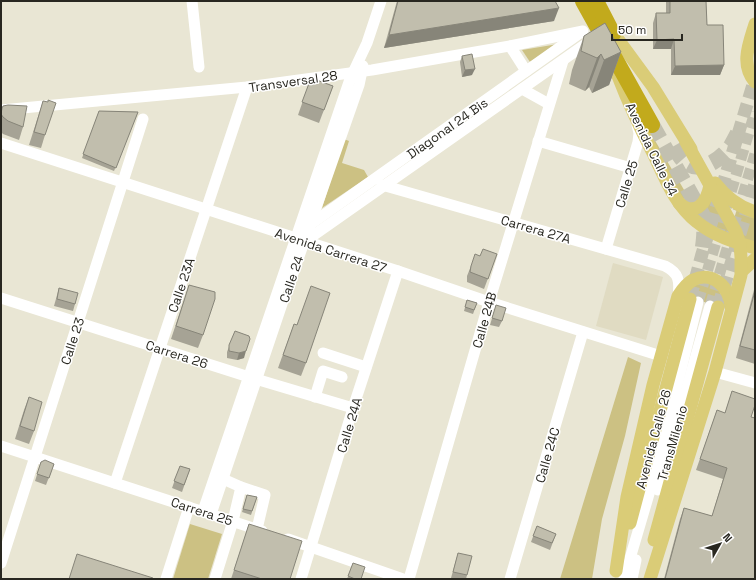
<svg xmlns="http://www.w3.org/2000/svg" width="756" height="580" font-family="'Space Grotesk',sans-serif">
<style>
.built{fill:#e0dbc2}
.green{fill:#ccc183}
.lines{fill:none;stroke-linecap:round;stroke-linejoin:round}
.minor-tunnel{stroke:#c2c0b0;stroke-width:11;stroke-dasharray:11 5.5;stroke-linecap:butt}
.major-tunnel{stroke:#c2c0b0;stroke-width:13;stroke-dasharray:13 6;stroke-linecap:butt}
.highway-tunnel{stroke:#c2c0b0;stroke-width:16;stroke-dasharray:16 8;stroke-linecap:butt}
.minor{stroke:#fff;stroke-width:11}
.major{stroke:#dacc77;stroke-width:13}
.highway{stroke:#c2aa1c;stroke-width:16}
.wall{fill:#a6a395}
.shaded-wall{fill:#878579}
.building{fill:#c1bead;stroke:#878579}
.labels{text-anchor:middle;stroke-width:3;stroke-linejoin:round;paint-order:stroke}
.street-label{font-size:13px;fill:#282720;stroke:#fff}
</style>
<rect width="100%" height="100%" fill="#e9e6d4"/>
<path class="built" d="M 613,263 L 663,277 L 646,340 L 596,326 Z"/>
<g class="green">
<path d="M 558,44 L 530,62 L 522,50 Z"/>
<path d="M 647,127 L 690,200 L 683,198 L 678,194 Z"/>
<path d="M 344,139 L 349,141 L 342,163 L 364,170 L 368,177 L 322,208 Z"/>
<path d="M 712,191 L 735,240 L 689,211 Z"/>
<path d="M 737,209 L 755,218 L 755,244 L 746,242 L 733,222 Z"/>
<path d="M 715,283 L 728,308 L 681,296 L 691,285 Z"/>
<path d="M 628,357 L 641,363 L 625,436 L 602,519 L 592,579 L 560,579 Z"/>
<path d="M 190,524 L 222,534 L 208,579 L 173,579 Z"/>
</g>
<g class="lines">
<g class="minor-tunnel">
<path d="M 698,302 L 755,112"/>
<path d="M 710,306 L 755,154"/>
</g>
<g class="major-tunnel">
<path d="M 690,299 L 702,254 L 755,78"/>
<path d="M 718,307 L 755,184"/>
</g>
<g class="highway-tunnel">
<path d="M 652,125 L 702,214 C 706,228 704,240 702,254"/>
<path d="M 674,146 C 678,153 681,160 688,164 C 703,173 722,158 731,146 C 734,141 737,135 740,129"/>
</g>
<g class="minor">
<path d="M 192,1 L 199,67"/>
<path d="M 510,46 L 526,71"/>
<path d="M 522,89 L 549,104"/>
<path d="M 1,110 L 247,87 L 372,70 L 510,46 L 583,31"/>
<path d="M 538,141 L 631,168"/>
<path d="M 1,143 L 398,271 L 489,302 L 661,356"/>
<path d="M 382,185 L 665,266 C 679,273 680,281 678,296"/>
<path d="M 308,226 L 580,33"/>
<path d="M 304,242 L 590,41"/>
<path d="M 606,249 L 638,142 L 639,133 L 637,125"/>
<path d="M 289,285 L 359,85 L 363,66"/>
<path d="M 1,298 L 249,377 L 353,408"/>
<path d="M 323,353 L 366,367"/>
<path d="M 715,372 L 755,383"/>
<path d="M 315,397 L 323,371 L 342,377"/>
<path d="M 1,446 L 262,531"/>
<path d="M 223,479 L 241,487"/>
<path d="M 115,483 L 247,87"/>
<path d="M 658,490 L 710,306"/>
<path d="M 203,511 L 350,79 L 367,43 L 381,1"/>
<path d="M 211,514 L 283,301"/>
<path d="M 288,539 L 403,579"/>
<path d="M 1,563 L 143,119"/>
<path d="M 166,579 L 189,507"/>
<path d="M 215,579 L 233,521 L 241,487 L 265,495 L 257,529"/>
<path d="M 301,579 L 353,408 L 398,271"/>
<path d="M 409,579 L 489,302 L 563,61"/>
<path d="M 510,579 L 583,332"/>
<path d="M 624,579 L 654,477 L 698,302"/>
<path d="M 632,579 L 636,560"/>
</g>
<g class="major">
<path d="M 755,24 C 749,44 740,64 755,82"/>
<path d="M 609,27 L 653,87 L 691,149"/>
<path d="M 618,76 C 628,102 640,128 653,153 C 665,178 675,205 697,222 C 714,236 734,242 755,248"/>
<path d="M 715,183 C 725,196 739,207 755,212"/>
<path d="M 679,203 C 696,218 707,202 710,185"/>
<path d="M 742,271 L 755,259"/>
<path d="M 630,523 L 690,299"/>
<path d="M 654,540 L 718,307"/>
<path d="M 616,571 L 627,497 L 653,385 L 678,296 C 682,290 686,284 693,280 C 713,270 730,288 731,307"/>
<path d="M 650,579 L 715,372 L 741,275 L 741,257 L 740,244 L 736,232 L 686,142"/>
</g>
<g class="highway">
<path d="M 583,1 L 652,125"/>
<path d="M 596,1 L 613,34"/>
</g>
</g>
<g class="wall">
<path d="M 397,1 L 555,1 L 554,21 L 384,48 Z"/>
<path d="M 666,1 L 706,1 L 707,25 L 724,65 L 720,75 L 671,75 L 671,49 L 653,49 L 653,23 L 656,13 L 666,13 Z"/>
<path d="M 584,36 L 621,52 L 609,85 L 592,93 L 589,87 L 585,91 L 569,84 L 572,70 Z"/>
<path d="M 462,56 L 472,75 L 462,77 L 460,62 Z"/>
<path d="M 311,78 L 333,86 L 319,123 L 298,115 Z"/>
<path d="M 43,101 L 45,135 L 41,148 L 29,145 Z"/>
<path d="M 2,108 L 23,127 L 19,140 L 3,134 L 1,132 L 1,110 Z"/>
<path d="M 99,111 L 138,112 L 114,171 L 82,158 Z"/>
<path d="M 497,254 L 484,289 L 467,282 L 467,276 L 471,266 L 480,256 Z"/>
<path d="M 189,285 L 203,335 L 198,348 L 171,339 Z"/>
<path d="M 755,286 L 755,364 L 736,358 Z"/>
<path d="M 59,288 L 75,304 L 73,311 L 54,306 Z"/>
<path d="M 467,300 L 477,303 L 473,314 L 464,311 Z"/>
<path d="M 496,305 L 502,321 L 499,327 L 490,325 Z"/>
<path d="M 294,324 L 306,363 L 301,376 L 278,368 Z"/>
<path d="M 235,331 L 244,358 L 237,360 L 227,358 L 227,352 Z"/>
<path d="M 732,391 L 751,417 L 755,579 L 664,579 L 680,519 L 684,508 L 712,516 L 723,479 L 696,470 L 717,410 L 725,413 Z"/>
<path d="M 29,397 L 34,431 L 29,444 L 15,439 L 24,410 Z"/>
<path d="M 41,462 L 54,464 L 46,485 L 35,481 Z"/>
<path d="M 180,466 L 190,469 L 182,492 L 172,488 Z"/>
<path d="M 247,495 L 257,497 L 251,515 L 242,512 Z"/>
<path d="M 249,524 L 290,579 L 231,579 Z"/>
<path d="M 537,526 L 556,534 L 550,550 L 531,542 Z"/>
<path d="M 458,553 L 467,575 L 466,579 L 453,579 L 451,578 L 456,560 Z"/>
<path d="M 353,563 L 361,579 L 347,579 Z"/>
</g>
<g class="shaded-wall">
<path d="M 559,8 L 554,21 L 384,48 L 389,35 Z"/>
<path d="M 674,39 L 671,49 L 653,49 L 657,40 Z"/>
<path d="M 621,52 L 609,85 L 592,93 L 604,60 Z"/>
<path d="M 601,54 L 589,87 L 585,91 L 597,58 Z"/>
<path d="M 724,65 L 720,75 L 671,75 L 675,66 Z"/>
<path d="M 475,69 L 472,75 L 462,77 L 465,70 Z"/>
<path d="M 246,351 L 244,358 L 237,360 L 239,353 Z"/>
</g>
<g class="building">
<path d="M 398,1 L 555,1 L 559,8 L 389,35 Z"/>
<path d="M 670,1 L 706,1 L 707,25 L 723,25 L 724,65 L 675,66 L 674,39 L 657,40 L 656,13 L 670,13 Z"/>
<path d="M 605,23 L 621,52 L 604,60 L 601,54 L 597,58 L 581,51 L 584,36 Z"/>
<path d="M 472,54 L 475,69 L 465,70 L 462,56 Z"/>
<path d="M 311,78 L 333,86 L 324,110 L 302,102 Z"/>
<path d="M 48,100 L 56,103 L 45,135 L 34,132 L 43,101 L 48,102 Z"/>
<path d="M 8,105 L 27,106 L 23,127 L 8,121 L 3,117 L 1,114 L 2,108 L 3,106 Z"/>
<path d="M 99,111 L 138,112 L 116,168 L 83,154 Z"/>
<path d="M 483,249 L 497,254 L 488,279 L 470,272 L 471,266 L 475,254 L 480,256 Z"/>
<path d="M 189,285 L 215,292 L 215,299 L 203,335 L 176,326 Z"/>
<path d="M 311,286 L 330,293 L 306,363 L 283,355 L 294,324 L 297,325 Z"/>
<path d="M 59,288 L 78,293 L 75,304 L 57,299 Z"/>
<path d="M 755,291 L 755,350 L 740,346 Z"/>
<path d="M 467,300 L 477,303 L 474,310 L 465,307 Z"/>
<path d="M 496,305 L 506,308 L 502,321 L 492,318 Z"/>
<path d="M 235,331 L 249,336 L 250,339 L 246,351 L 239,353 L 229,351 L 229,345 Z"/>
<path d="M 732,391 L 755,399 L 755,405 L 751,417 L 755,418 L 755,579 L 665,579 L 684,508 L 712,516 L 727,468 L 700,459 L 717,410 L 725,413 Z"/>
<path d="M 29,397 L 42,402 L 34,431 L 20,426 Z"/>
<path d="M 45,460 L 54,464 L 49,478 L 37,474 L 41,462 Z"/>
<path d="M 180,466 L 190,469 L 184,485 L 174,481 Z"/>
<path d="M 247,495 L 257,497 L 252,511 L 243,509 Z"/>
<path d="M 249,524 L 302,541 L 290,579 L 262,579 L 234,570 Z"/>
<path d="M 537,526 L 556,534 L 552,543 L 533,536 Z"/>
<path d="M 458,553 L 472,556 L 467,575 L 453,572 Z"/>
<path d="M 77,554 L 153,578 L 153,579 L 69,579 Z"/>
<path d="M 353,563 L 365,567 L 361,579 L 355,579 L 348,576 Z"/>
</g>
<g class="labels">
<g class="street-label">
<text transform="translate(293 81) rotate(-8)" y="5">Transversal 28</text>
<text transform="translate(447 128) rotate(-35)" y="5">Diagonal 24 Bis</text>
<text transform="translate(652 149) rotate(64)" y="5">Avenida Calle 34</text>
<text transform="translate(626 184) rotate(-73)" y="5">Calle 25</text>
<text transform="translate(536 229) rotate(16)" y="5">Carrera 27A</text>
<text transform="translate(331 250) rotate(18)" y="5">Avenida Carrera 27</text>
<text transform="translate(291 279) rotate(-71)" y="5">Calle 24</text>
<text transform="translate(181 285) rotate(-71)" y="5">Calle 23A</text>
<text transform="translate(484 320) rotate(-74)" y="5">Calle 24B</text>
<text transform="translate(72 341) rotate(-72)" y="5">Calle 23</text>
<text transform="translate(177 354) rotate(18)" y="5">Carrera 26</text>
<text transform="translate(349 425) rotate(-73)" y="5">Calle 24A</text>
<text transform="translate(653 439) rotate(-75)" y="5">Avenida Calle 26</text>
<text transform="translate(672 443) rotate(-74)" y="5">TransMilenio</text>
<text transform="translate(547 455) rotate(-74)" y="5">Calle 24C</text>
<text transform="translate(202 511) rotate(18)" y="5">Carrera 25</text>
</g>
</g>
<rect width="756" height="580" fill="none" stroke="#282720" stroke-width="4"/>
<g transform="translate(720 544) rotate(51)" stroke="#ffffff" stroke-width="3" paint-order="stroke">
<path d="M0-3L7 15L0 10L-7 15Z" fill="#282720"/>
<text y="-6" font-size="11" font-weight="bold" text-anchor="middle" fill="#282720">N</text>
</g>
<path d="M612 34v6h70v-6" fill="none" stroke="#282720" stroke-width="2"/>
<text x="618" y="34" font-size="12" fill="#282720" stroke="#ffffff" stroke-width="3" paint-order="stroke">50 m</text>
</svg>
